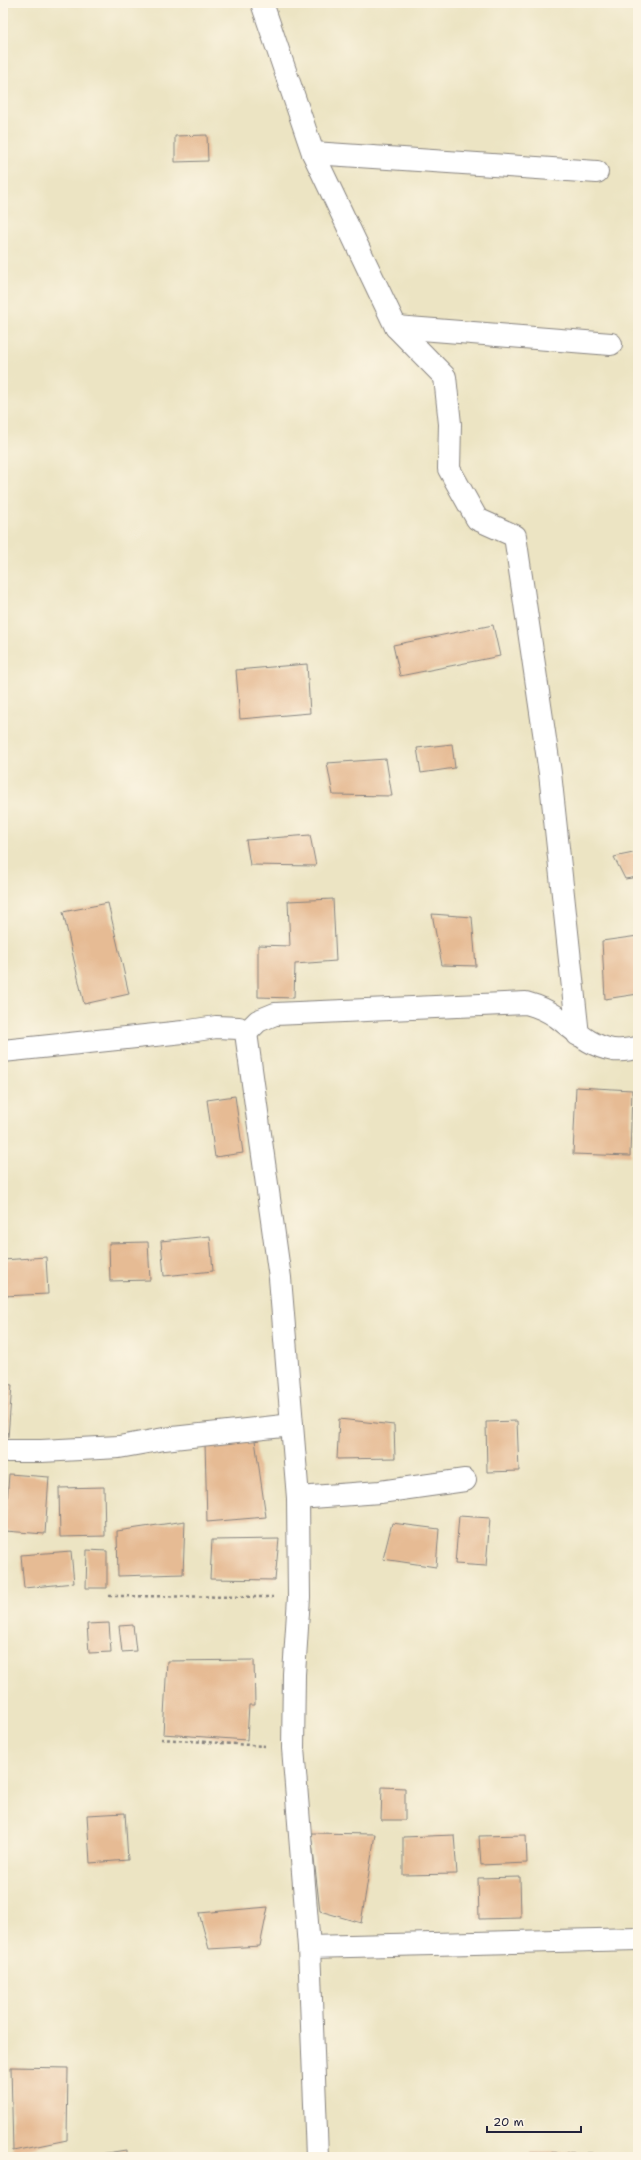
<svg xmlns="http://www.w3.org/2000/svg" width="641" height="2160" font-family="'Shantell Sans',sans-serif">
<style>
.building{fill:#e6bb94}
.lines{fill:none;stroke-linecap:round;stroke-linejoin:round}
.minor-casing{stroke:#87837f;stroke-width:24}
.path{stroke:#87837f;stroke-width:2.5;stroke-dasharray:3 3;stroke-linecap:butt}
.minor{stroke:#fff;stroke-width:22}
</style>
<rect width="100%" height="100%" fill="#fcf5e5"/>
<filter id="ink" filterUnits="userSpaceOnUse"><feTurbulence type="fractalNoise" baseFrequency=".025" numOctaves="2"/><feDisplacementMap in="SourceGraphic" scale="8" xChannelSelector="R" yChannelSelector="G"/><feConvolveMatrix kernelMatrix="1 2 1 2 8 2 1 2 1" color-interpolation-filters="sRGB"/></filter>
<filter id="wash" filterUnits="userSpaceOnUse"><feTurbulence type="fractalNoise" baseFrequency=".012" numOctaves="4" result="noise"/><feDisplacementMap in="SourceGraphic" scale="16" xChannelSelector="R" yChannelSelector="G"/><feGaussianBlur stdDeviation="0.9" result="paint"/><feColorMatrix in="noise" values="0 0 0 0 0 0 0 0 0 0 0 0 0 0 0 0 0 1.4 0 .05"/><feComposite in="paint" operator="in"/></filter>
<g filter="url(#wash)">
<rect width="100%" height="100%" fill="#ece4c3"/>
<g id="blocks">
<g class="building">
<path d="M 207,135 L 208,161 L 175,162 L 175,136 Z"/>
<path d="M 493,625 L 500,656 L 400,676 L 393,645 Z"/>
<path d="M 307,664 L 310,713 L 240,719 L 236,670 Z"/>
<path d="M 452,744 L 455,768 L 421,773 L 417,748 Z"/>
<path d="M 386,759 L 392,796 L 333,795 L 327,763 Z"/>
<path d="M 310,835 L 316,866 L 250,865 L 246,840 Z"/>
<path d="M 638,852 L 638,877 L 625,879 L 614,857 Z"/>
<path d="M 333,899 L 336,961 L 295,964 L 294,998 L 258,997 L 258,945 L 290,946 L 288,901 Z"/>
<path d="M 108,903 L 129,994 L 84,1004 L 63,912 Z"/>
<path d="M 432,914 L 472,917 L 476,966 L 442,965 Z"/>
<path d="M 638,936 L 638,994 L 605,999 L 602,941 Z"/>
<path d="M 576,1087 L 632,1090 L 630,1156 L 573,1154 Z"/>
<path d="M 235,1096 L 243,1153 L 215,1157 L 207,1100 Z"/>
<path d="M 210,1236 L 213,1271 L 164,1276 L 161,1241 Z"/>
<path d="M 148,1242 L 150,1280 L 110,1281 L 109,1243 Z"/>
<path d="M 46,1257 L 48,1294 L 3,1296 L 3,1260 Z"/>
<path d="M 3,1384 L 12,1385 L 8,1437 L 3,1436 Z"/>
<path d="M 339,1419 L 394,1425 L 395,1458 L 337,1459 Z"/>
<path d="M 517,1421 L 519,1471 L 487,1472 L 486,1422 Z"/>
<path d="M 255,1440 L 266,1517 L 207,1522 L 205,1442 Z"/>
<path d="M 9,1474 L 49,1477 L 45,1534 L 5,1531 Z"/>
<path d="M 104,1487 L 105,1536 L 60,1537 L 59,1488 Z"/>
<path d="M 459,1516 L 490,1518 L 486,1566 L 455,1564 Z"/>
<path d="M 185,1521 L 183,1574 L 118,1576 L 117,1531 Z"/>
<path d="M 392,1523 L 439,1529 L 436,1567 L 383,1559 Z"/>
<path d="M 279,1539 L 275,1580 L 210,1579 L 212,1540 Z"/>
<path d="M 87,1550 L 107,1551 L 107,1588 L 86,1588 Z"/>
<path d="M 71,1551 L 74,1583 L 24,1588 L 21,1555 Z"/>
<path d="M 109,1623 L 111,1652 L 89,1653 L 87,1624 Z"/>
<path d="M 133,1625 L 136,1651 L 122,1652 L 119,1626 Z"/>
<path d="M 254,1660 L 255,1705 L 249,1705 L 247,1740 L 163,1734 L 167,1661 Z"/>
<path d="M 382,1787 L 405,1788 L 405,1820 L 381,1820 Z"/>
<path d="M 125,1813 L 128,1860 L 90,1863 L 87,1815 Z"/>
<path d="M 311,1833 L 375,1834 L 361,1923 L 320,1911 Z"/>
<path d="M 454,1835 L 457,1874 L 403,1875 L 403,1837 Z"/>
<path d="M 526,1835 L 527,1863 L 481,1865 L 479,1836 Z"/>
<path d="M 520,1877 L 521,1918 L 479,1919 L 478,1878 Z"/>
<path d="M 268,1907 L 260,1946 L 209,1949 L 199,1913 Z"/>
<path d="M 11,2067 L 68,2068 L 67,2140 L 13,2151 Z"/>
<path d="M 126,2150 L 126,2157 L 100,2157 L 100,2154 Z"/>
<path d="M 530,2152 L 592,2153 L 593,2157 L 533,2157 Z"/>
</g>
</g>
</g>
<g filter="url(#ink)">
<use href="#blocks" fill-opacity="0" stroke="#87837f" stroke-width="1"/>
<g class="lines">
<defs>
<g id="minor">
<path d="M 262,3 L 313,153 L 396,327 L 445,377 L 450,424 L 449,469 L 477,519 L 515,536 L 550,773 L 578,1035"/>
<path d="M 313,153 L 597,172"/>
<path d="M 396,327 L 611,344"/>
<path d="M 246,1033 L 258,1021 L 275,1014 L 526,1003 C 537,1006 547,1010 557,1017 C 576,1031 589,1046 613,1050 C 621,1051 630,1049 638,1048"/>
<path d="M 3,1051 L 183,1032 L 216,1027 L 239,1028 L 246,1033 L 280,1278 L 298,1498 L 299,1597 L 294,1674 L 293,1748 L 309,1947 L 638,1939"/>
<path d="M 3,1451 L 41,1451 L 119,1447 L 164,1439 L 292,1425"/>
<path d="M 298,1498 L 380,1492 L 465,1480"/>
<path d="M 309,1947 L 317,2157"/>
</g>
</defs>
<use href="#minor" class="minor-casing"/>
<g class="path">
<path d="M 109,1596 L 273,1597"/>
<path d="M 161,1739 L 265,1746"/>
</g>
<use href="#minor" class="minor"/>
</g>
</g>
<rect width="641" height="2160" fill="none" stroke="#fcf5e5" stroke-width="16"/>
<path d="M487 2126v6h94v-6" fill="none" stroke="#22223b" stroke-width="2"/>
<text x="493" y="2126" font-size="12" fill="#22223b" stroke="#fcf5e5" stroke-width="3" paint-order="stroke">20 m</text>
</svg>
